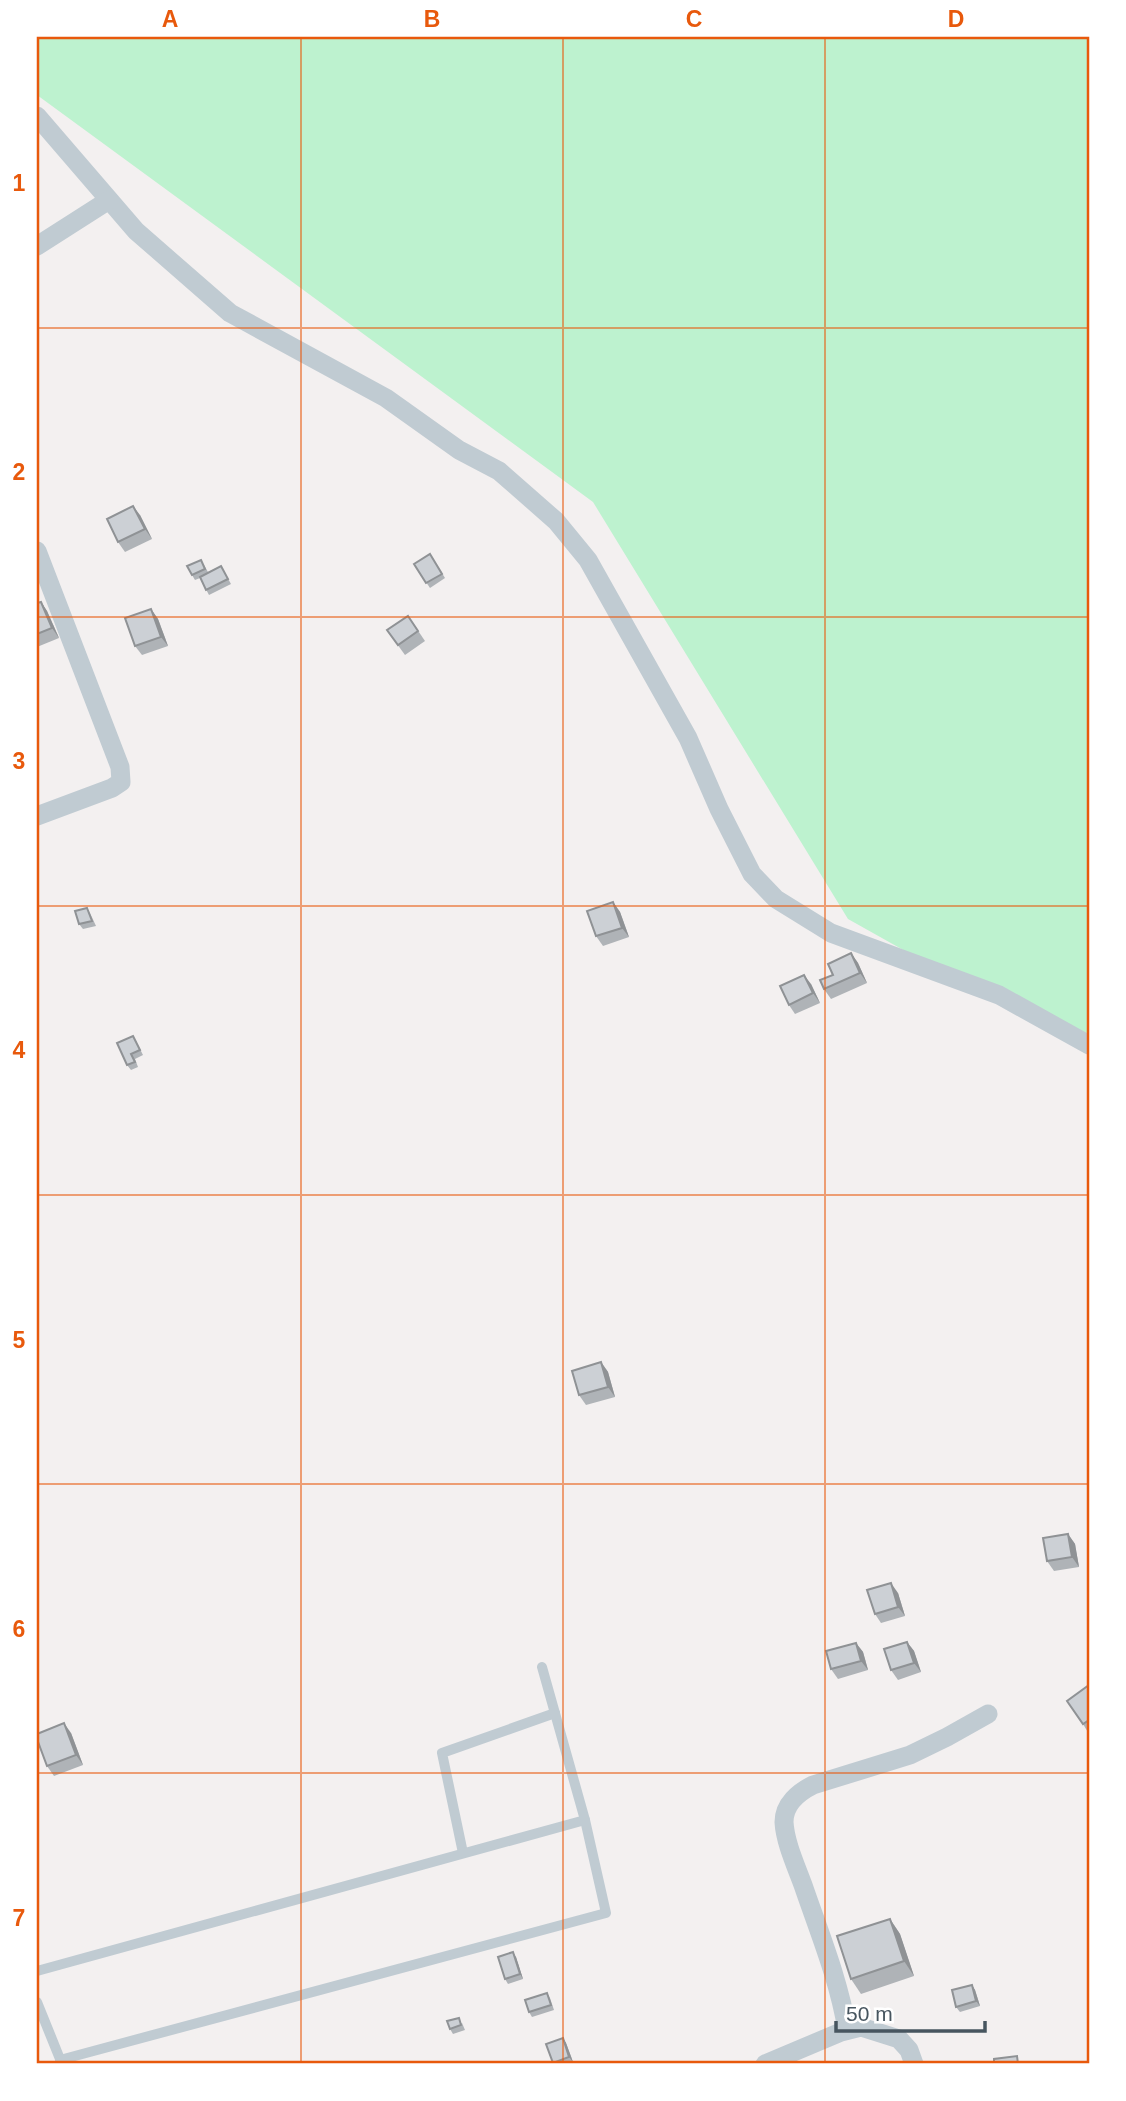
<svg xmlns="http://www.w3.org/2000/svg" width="1126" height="2101" font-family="Helvetica,sans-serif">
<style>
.green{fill:#bdf2cf}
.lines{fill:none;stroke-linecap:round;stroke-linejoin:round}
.lane{stroke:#c0cbd2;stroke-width:10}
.street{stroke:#c0cbd2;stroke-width:19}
.wall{fill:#afb3b7}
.shaded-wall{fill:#8f9295}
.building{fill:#ccd0d5;stroke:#8f9295;stroke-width:2}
.grid{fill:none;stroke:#e8590c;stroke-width:2;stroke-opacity:0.55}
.neatline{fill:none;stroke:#e8590c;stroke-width:2.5}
.grid-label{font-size:23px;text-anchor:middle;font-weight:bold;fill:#e8590c}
</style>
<rect width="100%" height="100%" fill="#f3f0f0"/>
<path class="green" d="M 37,37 L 1089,37 L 1089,1054 L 848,919 L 593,502 L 37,95 Z"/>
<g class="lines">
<g class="lane">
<path d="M 463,1853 L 442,1753 L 555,1713"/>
<path d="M 37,1971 L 585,1820 L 542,1667"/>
<path d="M 37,2002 L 62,2064"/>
<path d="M 60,2060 L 606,1913 L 585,1820"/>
</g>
<g class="street">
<path d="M 37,116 L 136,231 L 230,313 L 386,398 L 459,450 L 499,471 L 556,521 L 588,560 L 688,738 L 719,809 L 752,874 L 776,899 L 831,933 L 999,995 L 1089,1045"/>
<path d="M 37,246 L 109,200"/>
<path d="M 37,551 L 120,767 L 121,782 L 112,788 L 37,816"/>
<path d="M 847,2030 C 839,1980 819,1932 803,1885 C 796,1866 785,1842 784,1822 C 784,1804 799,1792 813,1785 L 910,1755 L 947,1737 L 988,1714"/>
<path d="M 765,2064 L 841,2032 L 861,2027 L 899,2039 L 909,2050 L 914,2064"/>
</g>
</g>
<g class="wall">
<path d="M 140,515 L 152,539 L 125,552 L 118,542 Z"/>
<path d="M 430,554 L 445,578 L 430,588 L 414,564 Z"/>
<path d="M 204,565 L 208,572 L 221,566 L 231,584 L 209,595 L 200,578 L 195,580 L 192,575 Z"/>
<path d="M 41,602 L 47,611 L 59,638 L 37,647 L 37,603 Z"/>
<path d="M 151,609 L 158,619 L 168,646 L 142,655 L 135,646 Z"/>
<path d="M 408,616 L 425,641 L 405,655 L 387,630 Z"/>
<path d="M 613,902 L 620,912 L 629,937 L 603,946 L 596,936 Z"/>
<path d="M 87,908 L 90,913 L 96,926 L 83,929 L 79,924 Z"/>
<path d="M 851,953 L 858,963 L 867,983 L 831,999 L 824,989 L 833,975 Z"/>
<path d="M 811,984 L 820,1003 L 795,1014 L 789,1005 Z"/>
<path d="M 136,1041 L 143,1055 L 135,1059 L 138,1067 L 131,1070 L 127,1065 Z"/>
<path d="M 601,1362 L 608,1372 L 615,1397 L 586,1405 L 579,1395 Z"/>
<path d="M 1068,1534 L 1075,1544 L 1079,1567 L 1054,1571 L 1047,1561 Z"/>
<path d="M 898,1593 L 905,1616 L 881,1623 L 875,1614 Z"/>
<path d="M 907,1642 L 914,1651 L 921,1672 L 898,1680 L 891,1670 Z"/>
<path d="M 856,1643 L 863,1652 L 868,1670 L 838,1679 L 831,1669 Z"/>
<path d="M 1089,1685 L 1089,1734 L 1083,1724 Z"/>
<path d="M 71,1733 L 83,1765 L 54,1776 L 47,1766 Z"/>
<path d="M 890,1919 L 900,1934 L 914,1976 L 861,1994 L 851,1979 Z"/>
<path d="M 516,1957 L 523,1979 L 508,1984 L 505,1979 Z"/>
<path d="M 972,1985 L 975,1990 L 980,2006 L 960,2012 L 956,2007 Z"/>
<path d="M 547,1993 L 550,1998 L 554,2010 L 532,2017 L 529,2012 Z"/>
<path d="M 462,2023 L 465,2030 L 453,2034 L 450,2029 Z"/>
<path d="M 563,2038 L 566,2043 L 573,2062 L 567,2064 L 553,2064 L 546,2044 Z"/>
</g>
<g class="shaded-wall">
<path d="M 133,506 L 140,515 L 152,539 L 145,529 Z"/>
<path d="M 41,602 L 47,611 L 59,638 L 52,628 Z"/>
<path d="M 151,609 L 158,619 L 168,646 L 161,637 Z"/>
<path d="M 613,902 L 620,912 L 629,937 L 622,928 Z"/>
<path d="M 851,953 L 858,963 L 867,983 L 860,973 Z"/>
<path d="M 804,975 L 811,984 L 820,1003 L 813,993 Z"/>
<path d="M 601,1362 L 608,1372 L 615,1397 L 608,1387 Z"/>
<path d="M 1068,1534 L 1075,1544 L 1079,1567 L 1072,1557 Z"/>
<path d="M 891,1583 L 898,1593 L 905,1616 L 898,1607 Z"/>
<path d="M 907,1642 L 914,1651 L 921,1672 L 914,1663 Z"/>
<path d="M 856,1643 L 863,1652 L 868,1670 L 861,1661 Z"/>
<path d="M 64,1723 L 71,1733 L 83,1765 L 76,1755 Z"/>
<path d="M 890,1919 L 900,1934 L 914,1976 L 904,1961 Z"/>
<path d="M 513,1952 L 516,1957 L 523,1979 L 520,1974 Z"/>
<path d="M 972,1985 L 975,1990 L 980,2006 L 976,2001 Z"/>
<path d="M 563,2038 L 566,2043 L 573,2062 L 569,2057 Z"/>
</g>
<g class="building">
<path d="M 133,506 L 145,529 L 118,542 L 107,519 Z"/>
<path d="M 430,554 L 442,574 L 426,583 L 414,564 Z"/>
<path d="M 201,560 L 205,569 L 192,575 L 187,566 Z"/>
<path d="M 221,566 L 228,579 L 206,590 L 200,577 Z"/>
<path d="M 41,602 L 52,628 L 37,634 L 37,603 Z"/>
<path d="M 151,609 L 161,637 L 135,646 L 125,618 Z"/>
<path d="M 408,616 L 418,631 L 398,645 L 387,630 Z"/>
<path d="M 613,902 L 622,928 L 596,936 L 587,911 Z"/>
<path d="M 87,908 L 92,921 L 79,924 L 75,911 Z"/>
<path d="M 851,953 L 860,973 L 824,989 L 820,980 L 833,975 L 828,964 Z"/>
<path d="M 804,975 L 813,993 L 789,1005 L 780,986 Z"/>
<path d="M 133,1036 L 140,1050 L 131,1054 L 135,1062 L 127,1065 L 117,1043 Z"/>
<path d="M 601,1362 L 608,1387 L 579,1395 L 572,1371 Z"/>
<path d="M 1068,1534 L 1072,1557 L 1047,1561 L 1043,1538 Z"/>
<path d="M 891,1583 L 898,1607 L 875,1614 L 867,1590 Z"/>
<path d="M 907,1642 L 914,1663 L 891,1670 L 884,1649 Z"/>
<path d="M 856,1643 L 861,1661 L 831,1669 L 826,1651 Z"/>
<path d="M 1089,1685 L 1089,1720 L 1083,1724 L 1067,1701 Z"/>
<path d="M 64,1723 L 76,1755 L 47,1766 L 37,1739 L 37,1734 Z"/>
<path d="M 890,1919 L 904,1961 L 851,1979 L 837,1936 Z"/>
<path d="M 513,1952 L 520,1974 L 505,1979 L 498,1957 Z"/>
<path d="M 972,1985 L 976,2001 L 956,2007 L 952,1990 Z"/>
<path d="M 547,1993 L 551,2005 L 529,2012 L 525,2000 Z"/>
<path d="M 459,2018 L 461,2025 L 450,2029 L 447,2021 Z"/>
<path d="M 563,2038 L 569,2057 L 553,2063 L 546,2044 Z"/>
<path d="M 1017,2056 L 1018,2064 L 994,2064 L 994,2059 Z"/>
</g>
<path class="grid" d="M 301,37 L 301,2064M 563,37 L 563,2064M 825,37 L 825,2064M 37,328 L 1089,328M 37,617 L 1089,617M 37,906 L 1089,906M 37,1195 L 1089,1195M 37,1484 L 1089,1484M 37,1773 L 1089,1773"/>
<rect width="1126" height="2101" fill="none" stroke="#ffffff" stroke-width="77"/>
<path d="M836 2021v10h149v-10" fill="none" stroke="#47555f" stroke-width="3.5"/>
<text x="846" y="2021" font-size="21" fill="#47555f" stroke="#ffffff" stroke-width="5" paint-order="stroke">50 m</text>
<rect x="38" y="38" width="1050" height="2024" class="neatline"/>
<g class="grid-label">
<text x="170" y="27">A</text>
<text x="432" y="27">B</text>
<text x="694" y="27">C</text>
<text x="956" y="27">D</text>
<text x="19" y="191">1</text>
<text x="19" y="480">2</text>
<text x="19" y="769">3</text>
<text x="19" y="1058">4</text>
<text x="19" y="1348">5</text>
<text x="19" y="1637">6</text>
<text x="19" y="1926">7</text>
</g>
</svg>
